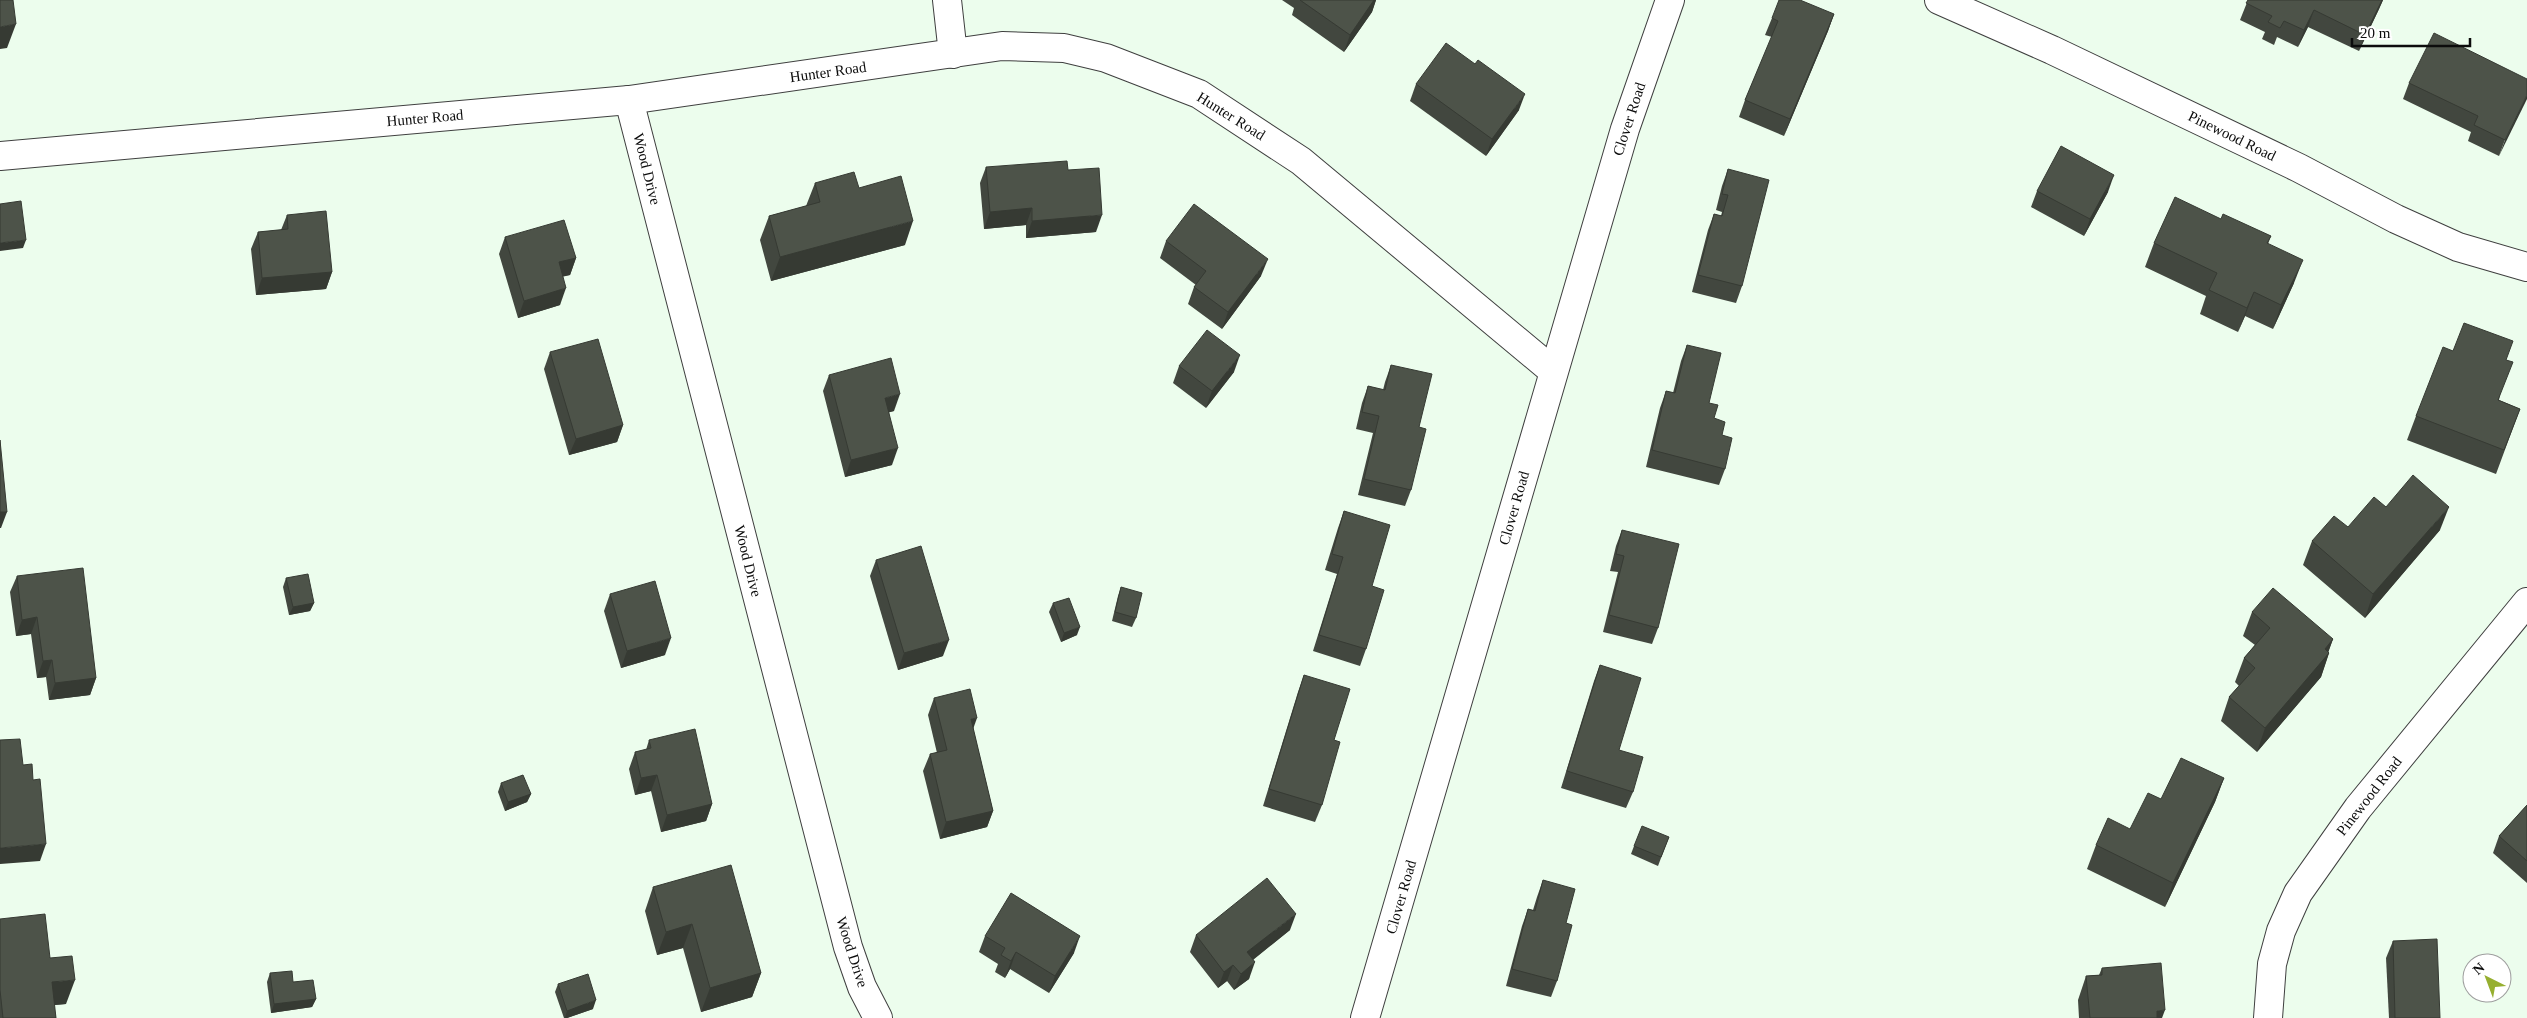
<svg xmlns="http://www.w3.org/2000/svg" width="2527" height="1018" font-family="'Times New Roman',serif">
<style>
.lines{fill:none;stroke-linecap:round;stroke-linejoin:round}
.minor-casing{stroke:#3f3f3f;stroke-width:30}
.minor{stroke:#fff;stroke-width:28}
.wall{fill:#42473f}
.shaded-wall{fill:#363a33}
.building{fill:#4d5349;stroke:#363a33}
.labels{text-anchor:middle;stroke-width:5;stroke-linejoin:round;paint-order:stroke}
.street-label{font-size:15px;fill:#0c0c0c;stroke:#fff}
</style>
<rect width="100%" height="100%" fill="#ecfded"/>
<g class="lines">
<defs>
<g id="minor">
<path d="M 947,0 L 953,54"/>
<path d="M 1939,0 L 2052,50 L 2299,168 L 2396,219 L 2458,247 L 2527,267"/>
<path d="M 629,100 L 848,947 L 862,987 L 878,1018"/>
<path d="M 0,156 L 629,100 L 1002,46 L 1064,48 L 1106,58 L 1199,94 L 1301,161 L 1553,371"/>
<path d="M 1365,1018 L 1625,129 L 1670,0"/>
<path d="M 2268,1018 L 2272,964 L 2281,931 L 2298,893 L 2358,808 L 2527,602"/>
</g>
</defs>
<use href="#minor" class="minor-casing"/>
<use href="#minor" class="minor"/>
</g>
<g class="wall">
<path d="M 1282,0 L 1376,0 L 1372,12 L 1344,52 L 1292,15 L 1294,8 Z"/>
<path d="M 2248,0 L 2383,0 L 2379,9 L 2359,51 L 2308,27 L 2298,47 L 2277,37 L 2274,45 L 2262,39 L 2265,32 L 2240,20 Z"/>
<path d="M 1834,14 L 1828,31 L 1784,136 L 1739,117 L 1745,100 L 1772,37 L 1765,35 L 1772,18 Z"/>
<path d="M 2527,79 L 2499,156 L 2468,141 L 2471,132 L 2403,99 L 2409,83 Z"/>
<path d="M 1416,84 L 1519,110 L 1486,156 L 1410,101 Z"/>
<path d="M 986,167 L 1068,170 L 1096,232 L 1026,238 L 1026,225 L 984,229 L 980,183 Z"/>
<path d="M 1728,169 L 1742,286 L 1736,303 L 1692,292 L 1708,230 L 1714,214 L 1721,216 L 1722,212 L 1716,210 L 1722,186 Z"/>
<path d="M 815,183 L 859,188 L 905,245 L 771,281 L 760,240 L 769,216 L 806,206 Z"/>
<path d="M 2037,191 L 2108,192 L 2084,236 L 2031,207 Z"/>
<path d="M 287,215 L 332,272 L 326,289 L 256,295 L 251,249 L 258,232 L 281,230 Z"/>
<path d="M 2221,219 L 2271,236 L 2268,244 L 2294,283 L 2273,329 L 2245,316 L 2238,332 L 2200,314 L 2206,296 L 2145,267 L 2154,243 Z"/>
<path d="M 505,237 L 576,258 L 570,275 L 563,276 L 560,305 L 518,318 L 499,254 Z"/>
<path d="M 1166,241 L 1261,276 L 1222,329 L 1188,304 L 1194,287 L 1196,285 L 1160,258 Z"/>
<path d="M 1687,345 L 1709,403 L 1714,418 L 1722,435 L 1725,469 L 1719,485 L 1646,467 L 1660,408 L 1666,391 L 1673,393 L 1681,361 Z"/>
<path d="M 2453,351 L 2506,360 L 2499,400 L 2520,409 L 2496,474 L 2407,440 L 2416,416 Z"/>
<path d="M 550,352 L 623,425 L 617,442 L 569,455 L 544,369 Z"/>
<path d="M 1391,365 L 1419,427 L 1411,490 L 1405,506 L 1358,495 L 1373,433 L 1356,429 L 1362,403 L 1368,386 L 1383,390 L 1385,382 Z"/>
<path d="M 1179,366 L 1234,372 L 1206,408 L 1173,383 Z"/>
<path d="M 829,375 L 894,411 L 889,412 L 892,465 L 845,477 L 823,391 Z"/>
<path d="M 2386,507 L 2440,530 L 2365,618 L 2303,565 L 2312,541 L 2348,527 Z"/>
<path d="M 1344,511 L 1372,586 L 1366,649 L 1360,666 L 1313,651 L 1337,574 L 1325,570 L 1338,528 Z"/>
<path d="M 1622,530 L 1658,628 L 1652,644 L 1603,632 L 1618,572 L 1610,571 L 1616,546 Z"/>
<path d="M 876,560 L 943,656 L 898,670 L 870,576 Z"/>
<path d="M 17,576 L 96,678 L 90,695 L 49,700 L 46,677 L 37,678 L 31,634 L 16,636 L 10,592 Z"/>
<path d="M 286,578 L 314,603 L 310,611 L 289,615 L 283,587 Z"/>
<path d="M 1121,587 L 1136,618 L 1132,627 L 1112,621 L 1118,596 Z"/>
<path d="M 610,594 L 665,655 L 621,668 L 604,611 Z"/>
<path d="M 1053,603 L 1077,635 L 1061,642 L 1049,612 Z"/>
<path d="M 2252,612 L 2333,639 L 2328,652 L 2329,653 L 2321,677 L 2257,752 L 2221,721 L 2229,697 L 2239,686 L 2235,682 L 2244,658 L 2255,645 L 2243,636 Z"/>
<path d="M 1600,665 L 1619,750 L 1633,792 L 1626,808 L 1561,788 L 1594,681 Z"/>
<path d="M 1304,675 L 1334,740 L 1322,805 L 1315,822 L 1263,806 L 1298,692 Z"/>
<path d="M 934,698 L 973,728 L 993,811 L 987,827 L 940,839 L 923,771 L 930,754 L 937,753 L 928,715 Z"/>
<path d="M 649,740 L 712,804 L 706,821 L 661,832 L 651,791 L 635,795 L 629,769 L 635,752 L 646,750 Z"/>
<path d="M 2224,778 L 2215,802 L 2165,907 L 2087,869 L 2096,845 L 2130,829 L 2161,799 Z"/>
<path d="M 501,783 L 531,794 L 527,802 L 505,811 L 498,792 Z"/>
<path d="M 2527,805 L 2527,883 L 2493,853 L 2499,836 Z"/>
<path d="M 1669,837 L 1658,866 L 1631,854 L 1634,846 Z"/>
<path d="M 1543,880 L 1566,923 L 1557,981 L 1551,997 L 1506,986 L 1522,926 L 1528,909 L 1533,910 L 1537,897 Z"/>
<path d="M 653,887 L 761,973 L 752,997 L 701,1012 L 683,948 L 657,955 L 645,911 Z"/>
<path d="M 0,919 L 50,958 L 66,1004 L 54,1005 L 56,1018 L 0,1018 Z"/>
<path d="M 1290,930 L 1253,960 L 1249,979 L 1234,990 L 1227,981 L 1218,988 L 1190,952 L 1196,935 Z"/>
<path d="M 985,936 L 1074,953 L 1049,993 L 1010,969 L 1005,978 L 995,972 L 998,964 L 979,952 Z"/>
<path d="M 2393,941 L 2440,1018 L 2389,1018 L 2386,958 Z"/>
<path d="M 2102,968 L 2162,1018 L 2079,1018 L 2078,1000 L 2086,976 L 2099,975 Z"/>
<path d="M 270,973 L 316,999 L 312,1007 L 271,1013 L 267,982 Z"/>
<path d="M 558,984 L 593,1009 L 567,1018 L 564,1018 L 555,992 Z"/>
</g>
<g class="shaded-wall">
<path d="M 1374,0 L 1376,0 L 1372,12 L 1344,52 L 1350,35 Z"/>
<path d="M 2382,0 L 2383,0 L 2379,9 L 2359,51 L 2365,35 Z"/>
<path d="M 2314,10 L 2308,27 L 2298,47 L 2304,30 Z"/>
<path d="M 1834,14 L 1828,31 L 1784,136 L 1790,119 Z"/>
<path d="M 16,24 L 7,48 L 0,49 L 0,27 Z"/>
<path d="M 1525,94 L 1519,110 L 1486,156 L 1492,139 Z"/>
<path d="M 2527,95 L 2527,99 L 2499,156 L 2505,140 Z"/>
<path d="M 2114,175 L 2108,192 L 2084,236 L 2090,219 Z"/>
<path d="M 1032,208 L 1026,225 L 984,229 L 990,212 Z"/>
<path d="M 1102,215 L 1096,232 L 1026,238 L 1032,221 Z"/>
<path d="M 913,221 L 905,245 L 771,281 L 780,257 Z"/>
<path d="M 26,240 L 23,248 L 0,251 L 0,243 Z"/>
<path d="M 576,258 L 570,275 L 553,279 L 559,262 Z"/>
<path d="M 1268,259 L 1261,276 L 1222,329 L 1228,312 Z"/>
<path d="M 2303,260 L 2294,283 L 2273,329 L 2281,305 Z"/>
<path d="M 332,272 L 326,289 L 256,295 L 262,278 Z"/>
<path d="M 566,288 L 560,305 L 518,318 L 524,301 Z"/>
<path d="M 2254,292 L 2245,316 L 2238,332 L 2247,308 Z"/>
<path d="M 1240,355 L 1234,372 L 1206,408 L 1212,391 Z"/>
<path d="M 900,394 L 894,411 L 879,415 L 885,398 Z"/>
<path d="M 623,425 L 617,442 L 569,455 L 576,439 Z"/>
<path d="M 898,448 L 892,465 L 845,477 L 851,460 Z"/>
<path d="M 2449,507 L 2440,530 L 2365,618 L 2373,594 Z"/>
<path d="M 0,512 L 7,512 L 1,528 L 0,528 Z"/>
<path d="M 314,603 L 310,611 L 289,615 L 293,607 Z"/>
<path d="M 37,617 L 31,634 L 16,636 L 22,620 Z"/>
<path d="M 1080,627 L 1077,635 L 1061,642 L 1064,633 Z"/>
<path d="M 671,638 L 665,655 L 621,668 L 627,651 Z"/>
<path d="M 2333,639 L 2327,656 L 2329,653 L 2321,677 L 2257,752 L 2265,728 Z"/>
<path d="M 949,640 L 943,656 L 898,670 L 904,653 Z"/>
<path d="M 52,660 L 46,677 L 37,678 L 43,661 Z"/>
<path d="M 96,678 L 90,695 L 49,700 L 55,683 Z"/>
<path d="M 977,718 L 971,735 L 971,719 Z"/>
<path d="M 657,775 L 651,791 L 635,795 L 641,778 Z"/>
<path d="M 2224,778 L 2215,802 L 2165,907 L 2173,883 Z"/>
<path d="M 531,794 L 527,802 L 505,811 L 508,802 Z"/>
<path d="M 712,804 L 706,821 L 661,832 L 667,815 Z"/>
<path d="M 993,811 L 987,827 L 940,839 L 946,822 Z"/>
<path d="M 46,844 L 40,861 L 0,864 L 0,848 Z"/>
<path d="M 1296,914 L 1290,930 L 1241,969 L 1247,952 Z"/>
<path d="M 692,924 L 683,948 L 657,955 L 666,932 Z"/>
<path d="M 1080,936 L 1074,953 L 1049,993 L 1055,976 Z"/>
<path d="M 1016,952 L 1010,969 L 1005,978 L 1011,961 Z"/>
<path d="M 1255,962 L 1249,979 L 1234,990 L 1241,974 Z"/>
<path d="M 1233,965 L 1227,981 L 1218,988 L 1224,972 Z"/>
<path d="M 761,973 L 752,997 L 701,1012 L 710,988 Z"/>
<path d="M 75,980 L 66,1004 L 43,1006 L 52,982 Z"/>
<path d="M 316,999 L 312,1007 L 271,1013 L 274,1004 Z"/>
<path d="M 596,1000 L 593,1009 L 567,1018 L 565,1018 L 567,1011 Z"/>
<path d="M 2165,1010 L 2162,1018 L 2154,1018 L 2157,1011 Z"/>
</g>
<g class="building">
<path d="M 0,0 L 13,0 L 16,24 L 0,27 Z"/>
<path d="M 1300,0 L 1374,0 L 1350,35 Z"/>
<path d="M 1779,0 L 1800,0 L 1834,14 L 1790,119 L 1745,100 L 1778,21 L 1772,18 Z"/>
<path d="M 2248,0 L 2382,0 L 2365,35 L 2314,10 L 2304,30 L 2284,21 L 2280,28 L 2268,22 L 2272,16 L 2246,3 Z"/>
<path d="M 2434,33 L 2527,79 L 2527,95 L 2505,140 L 2474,125 L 2478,116 L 2409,83 Z"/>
<path d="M 1446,43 L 1475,64 L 1478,60 L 1525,94 L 1492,139 L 1416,84 Z"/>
<path d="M 2061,146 L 2114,175 L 2090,219 L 2037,191 Z"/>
<path d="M 1067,161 L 1068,170 L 1099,168 L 1102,215 L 1032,221 L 1032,208 L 990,212 L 986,167 Z"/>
<path d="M 1728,169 L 1769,180 L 1742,286 L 1698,275 L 1714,214 L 1722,216 L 1728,195 L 1722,194 Z"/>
<path d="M 854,172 L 859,188 L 901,176 L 913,221 L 780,257 L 769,216 L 820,202 L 815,183 Z"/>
<path d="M 2175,197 L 2221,219 L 2223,214 L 2271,236 L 2267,243 L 2303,260 L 2281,305 L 2254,292 L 2247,308 L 2209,290 L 2217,273 L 2154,243 Z"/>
<path d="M 21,201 L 26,240 L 0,243 L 0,204 Z"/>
<path d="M 1194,204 L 1268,259 L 1228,312 L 1194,287 L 1206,271 L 1166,241 Z"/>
<path d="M 326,211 L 332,272 L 262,278 L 258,232 L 288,229 L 287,215 Z"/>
<path d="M 564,220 L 576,258 L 559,262 L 566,288 L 524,301 L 505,237 Z"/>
<path d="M 2464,323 L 2513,341 L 2506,360 L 2513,362 L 2498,400 L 2520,409 L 2504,450 L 2416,416 L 2443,347 L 2453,351 Z"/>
<path d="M 1207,330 L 1240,355 L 1212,391 L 1179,366 Z"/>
<path d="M 598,339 L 623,425 L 576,439 L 550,352 Z"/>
<path d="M 1687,345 L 1721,353 L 1709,403 L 1718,405 L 1714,418 L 1725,422 L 1722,435 L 1732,438 L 1725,469 L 1652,450 L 1666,391 L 1675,393 Z"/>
<path d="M 891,358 L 900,394 L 885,398 L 898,448 L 851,460 L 829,375 Z"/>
<path d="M 1391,365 L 1432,374 L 1419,427 L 1426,429 L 1411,490 L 1364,479 L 1379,416 L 1362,412 L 1368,386 L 1385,390 Z"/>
<path d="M 0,440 L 7,512 L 0,512 Z"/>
<path d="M 2413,475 L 2449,507 L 2373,594 L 2312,541 L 2334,516 L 2348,527 L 2374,497 L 2386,507 Z"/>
<path d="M 1344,511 L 1390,525 L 1372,586 L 1384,590 L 1366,649 L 1319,635 L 1343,557 L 1332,554 Z"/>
<path d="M 1622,530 L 1679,544 L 1658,628 L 1609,615 L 1624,556 L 1616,554 Z"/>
<path d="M 921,546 L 949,640 L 904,653 L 876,560 Z"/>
<path d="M 83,568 L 96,678 L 55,683 L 52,660 L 43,661 L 37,617 L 22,620 L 17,576 Z"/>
<path d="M 308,574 L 314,603 L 293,607 L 286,578 Z"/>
<path d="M 655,581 L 671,638 L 627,651 L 610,594 Z"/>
<path d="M 1121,587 L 1142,593 L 1136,618 L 1115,612 Z"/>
<path d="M 2273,588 L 2333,639 L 2325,649 L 2329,653 L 2265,728 L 2229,697 L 2255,668 L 2244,658 L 2270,628 L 2252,612 Z"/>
<path d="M 1069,598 L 1080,627 L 1064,633 L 1053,603 Z"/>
<path d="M 1600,665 L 1641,678 L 1619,750 L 1643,757 L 1633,792 L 1567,771 Z"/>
<path d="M 1304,675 L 1350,689 L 1334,740 L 1340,742 L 1322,805 L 1269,789 Z"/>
<path d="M 970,689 L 977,718 L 971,719 L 993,811 L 946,822 L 930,754 L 947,750 L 934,698 Z"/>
<path d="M 695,729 L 712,804 L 667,815 L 657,775 L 641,778 L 635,752 L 651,748 L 649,740 Z"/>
<path d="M 20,739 L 23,765 L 32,764 L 33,780 L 40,779 L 46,844 L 0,848 L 0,740 Z"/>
<path d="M 2181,758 L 2224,778 L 2173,883 L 2096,845 L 2108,818 L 2130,829 L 2148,793 L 2161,799 Z"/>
<path d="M 523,775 L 531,794 L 508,802 L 501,783 Z"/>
<path d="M 2527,805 L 2527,861 L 2499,836 Z"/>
<path d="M 1642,826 L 1669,837 L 1661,857 L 1634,846 Z"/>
<path d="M 731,865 L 761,973 L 710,988 L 692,924 L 666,932 L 653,887 Z"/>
<path d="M 1267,878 L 1296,914 L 1247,952 L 1255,962 L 1241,974 L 1233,965 L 1224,972 L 1196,935 Z"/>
<path d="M 1543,880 L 1575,889 L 1566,923 L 1572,925 L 1557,981 L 1512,969 L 1528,909 L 1535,911 Z"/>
<path d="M 1011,893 L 1080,936 L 1055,976 L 1016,952 L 1011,961 L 1001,955 L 1005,948 L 985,936 Z"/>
<path d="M 45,914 L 50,958 L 72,956 L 75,980 L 52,982 L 56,1018 L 3,1018 L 0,990 L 0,919 Z"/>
<path d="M 2437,939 L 2440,1018 L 2395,1018 L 2393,941 Z"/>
<path d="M 2161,963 L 2165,1010 L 2157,1011 L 2157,1018 L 2090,1018 L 2086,976 L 2102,975 L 2102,968 Z"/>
<path d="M 292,971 L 293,982 L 313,980 L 316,999 L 274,1004 L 270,973 Z"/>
<path d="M 588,974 L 596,1000 L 567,1011 L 558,984 Z"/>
</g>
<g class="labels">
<g class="street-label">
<text transform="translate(828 72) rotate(-8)" y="5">Hunter Road</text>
<text transform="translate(1231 116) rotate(32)" y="5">Hunter Road</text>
<text transform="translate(425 118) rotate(-5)" y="5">Hunter Road</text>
<text transform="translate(1629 119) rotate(-72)" y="5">Clover Road</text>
<text transform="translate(2232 136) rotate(26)" y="5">Pinewood Road</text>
<text transform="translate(647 169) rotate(76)" y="5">Wood Drive</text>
<text transform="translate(1514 508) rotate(-74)" y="5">Clover Road</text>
<text transform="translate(748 561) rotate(76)" y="5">Wood Drive</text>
<text transform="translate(2369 796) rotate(-52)" y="5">Pinewood Road</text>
<text transform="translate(1401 897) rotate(-74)" y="5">Clover Road</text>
<text transform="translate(852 952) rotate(72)" y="5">Wood Drive</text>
</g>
</g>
<g transform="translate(2487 978) rotate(318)"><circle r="24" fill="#ffffff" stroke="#9e9e9e"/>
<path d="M0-4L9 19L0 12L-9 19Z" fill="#96af30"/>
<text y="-8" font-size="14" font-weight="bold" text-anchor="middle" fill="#0c0c0c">N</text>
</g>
<path d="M2352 38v8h118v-8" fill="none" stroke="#0c0c0c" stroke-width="2.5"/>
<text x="2360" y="38" font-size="15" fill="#0c0c0c" stroke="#ffffff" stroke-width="4" paint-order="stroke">20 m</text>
</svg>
